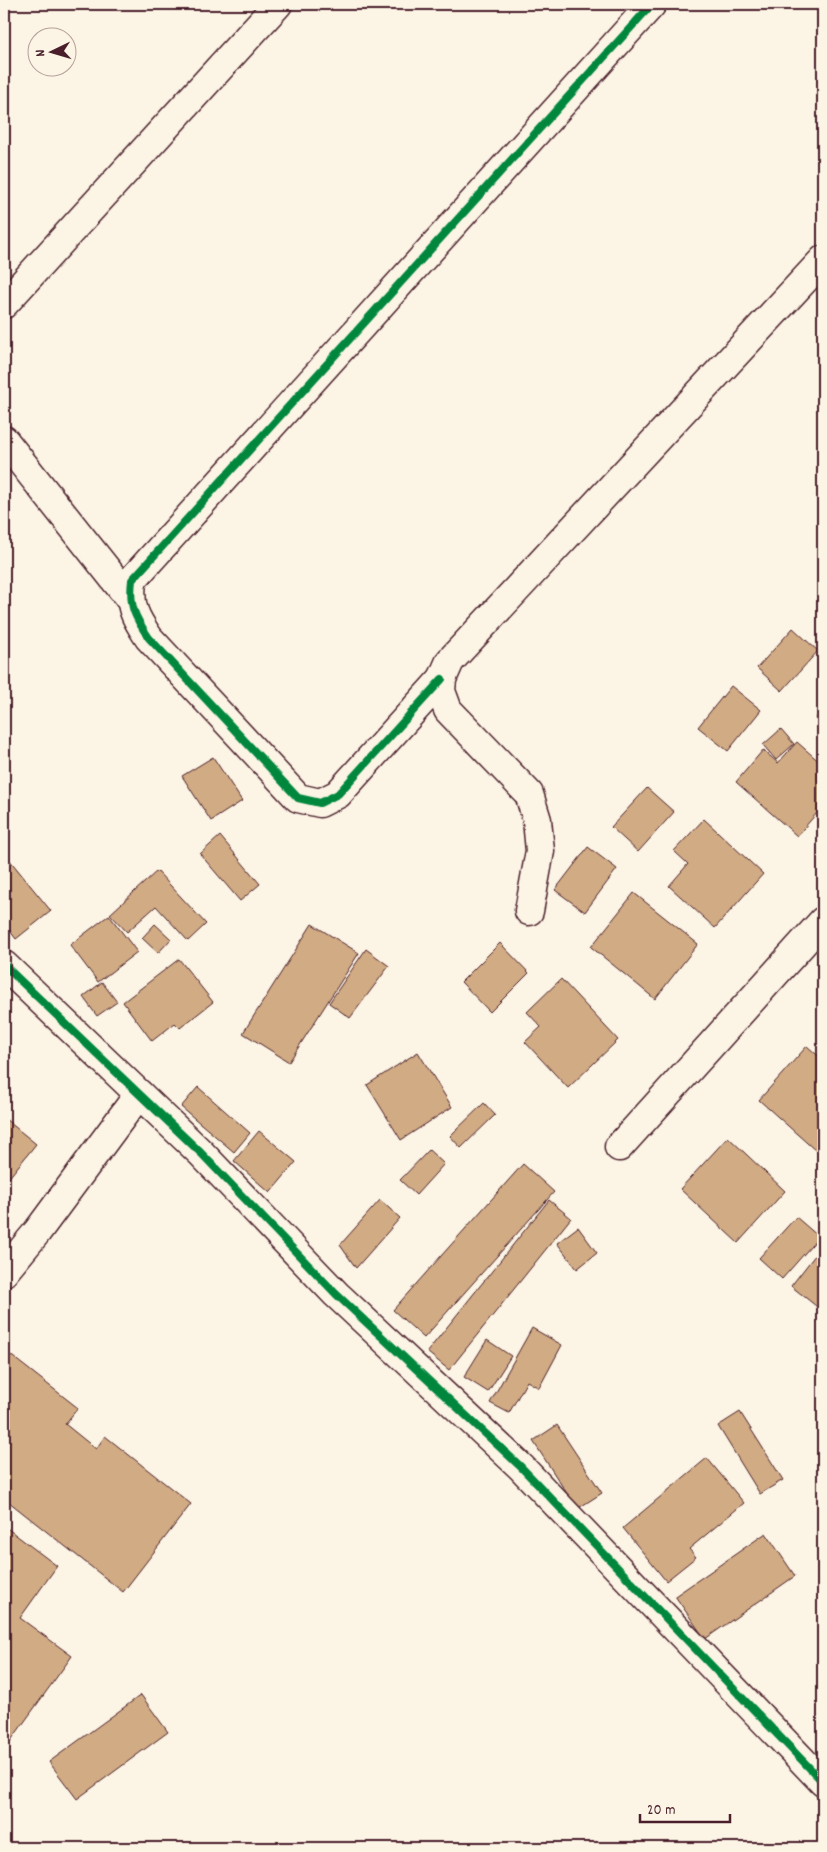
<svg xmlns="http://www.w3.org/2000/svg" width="827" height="1852" font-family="Dekko,sans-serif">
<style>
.building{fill:#d1ab83;stroke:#4a1f2b}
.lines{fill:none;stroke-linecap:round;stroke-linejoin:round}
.minor-casing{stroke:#4a1f2b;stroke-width:31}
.minor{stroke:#fcf5e5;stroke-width:28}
.cycleway-casing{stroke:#fcf5e5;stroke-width:11}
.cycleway{stroke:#00873e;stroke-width:8}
</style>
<rect width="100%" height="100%" fill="#fcf5e5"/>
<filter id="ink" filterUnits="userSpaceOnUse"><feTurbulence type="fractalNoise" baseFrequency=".02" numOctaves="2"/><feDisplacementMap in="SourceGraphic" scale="10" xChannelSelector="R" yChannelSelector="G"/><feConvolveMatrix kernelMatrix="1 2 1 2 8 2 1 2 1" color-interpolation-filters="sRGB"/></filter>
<g filter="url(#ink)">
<g class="building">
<path d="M 793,628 L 818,651 L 782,691 L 757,668 Z"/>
<path d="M 731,686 L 761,710 L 728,751 L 698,727 Z"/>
<path d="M 823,710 L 823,726 L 815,719 Z"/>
<path d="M 781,729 L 794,744 L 776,760 L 763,745 Z"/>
<path d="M 797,742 L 823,765 L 823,806 L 797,836 L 736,782 L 763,750 L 778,763 Z"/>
<path d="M 213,757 L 242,801 L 211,821 L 182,776 Z"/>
<path d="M 647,788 L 674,812 L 638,852 L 611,827 Z"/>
<path d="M 704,819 L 763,874 L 715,928 L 669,886 L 688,864 L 674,851 Z"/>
<path d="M 220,836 L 260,884 L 240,901 L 200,854 Z"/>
<path d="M 588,847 L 617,869 L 585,912 L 555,890 Z"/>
<path d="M 4,853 L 51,911 L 16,939 L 4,923 Z"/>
<path d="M 157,871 L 206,924 L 188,941 L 156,906 L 127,932 L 110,914 Z"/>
<path d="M 634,893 L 698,944 L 655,999 L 591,947 Z"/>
<path d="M 109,915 L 137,952 L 98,982 L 70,945 Z"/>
<path d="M 155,924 L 171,939 L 158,953 L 142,938 Z"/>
<path d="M 312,924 L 359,953 L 289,1062 L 243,1033 Z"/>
<path d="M 500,943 L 529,973 L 490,1012 L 461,982 Z"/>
<path d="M 366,949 L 389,966 L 350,1018 L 329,1003 Z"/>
<path d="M 179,959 L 213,1002 L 180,1028 L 175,1023 L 152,1041 L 123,1002 Z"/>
<path d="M 561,979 L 618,1040 L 568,1088 L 525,1042 L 541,1027 L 527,1012 Z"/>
<path d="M 102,982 L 117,1002 L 97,1016 L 83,997 Z"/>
<path d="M 807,1046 L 823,1060 L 823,1144 L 816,1151 L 759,1100 Z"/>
<path d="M 418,1052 L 452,1107 L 401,1140 L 367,1085 Z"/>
<path d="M 198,1087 L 250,1133 L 234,1152 L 181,1107 Z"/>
<path d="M 484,1103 L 495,1115 L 461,1148 L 450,1136 Z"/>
<path d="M 4,1118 L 36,1144 L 4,1184 Z"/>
<path d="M 259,1131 L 296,1162 L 270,1193 L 234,1161 Z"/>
<path d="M 728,1137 L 785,1191 L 738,1243 L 680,1189 Z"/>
<path d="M 429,1150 L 444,1164 L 416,1195 L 400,1180 Z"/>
<path d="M 523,1164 L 554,1192 L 424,1338 L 393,1310 Z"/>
<path d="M 380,1200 L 400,1218 L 356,1268 L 340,1245 Z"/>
<path d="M 549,1200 L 571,1218 L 449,1370 L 427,1352 Z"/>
<path d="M 796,1217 L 819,1237 L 782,1279 L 759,1258 Z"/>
<path d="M 578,1227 L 597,1253 L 577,1269 L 557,1243 Z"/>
<path d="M 823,1245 L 823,1307 L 821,1310 L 791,1286 Z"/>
<path d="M 532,1328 L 562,1345 L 539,1388 L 527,1381 L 509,1413 L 490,1403 Z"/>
<path d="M 487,1340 L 511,1356 L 488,1392 L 464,1377 Z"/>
<path d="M 4,1350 L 78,1408 L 65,1424 L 96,1449 L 105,1436 L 191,1504 L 123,1592 L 4,1498 Z"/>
<path d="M 740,1412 L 783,1480 L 760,1494 L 718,1426 Z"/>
<path d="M 557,1425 L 602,1493 L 577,1509 L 533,1441 Z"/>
<path d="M 707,1458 L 744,1503 L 689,1549 L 696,1557 L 666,1581 L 623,1528 Z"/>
<path d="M 4,1526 L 57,1566 L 20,1618 L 72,1656 L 4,1750 Z"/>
<path d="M 766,1533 L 795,1576 L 705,1639 L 675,1596 Z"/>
<path d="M 141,1695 L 168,1732 L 77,1799 L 49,1762 Z"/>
</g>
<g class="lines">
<defs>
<g id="minor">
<path d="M 4,304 L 278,4"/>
<path d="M 4,440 L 130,599"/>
<path d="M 442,679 L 338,794 L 320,803 L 298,798 L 149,638 C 134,616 129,606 132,580 L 652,4"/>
<path d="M 529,911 L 540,851 L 537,820 L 529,794 L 448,710 L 441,691 L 442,679 L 450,661 L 823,260"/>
<path d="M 4,965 L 201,1153 L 336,1294 L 521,1467 L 823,1782"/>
<path d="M 619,1147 L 823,921"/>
<path d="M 4,1272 L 37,1232 L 139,1094"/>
</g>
</defs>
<use href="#minor" class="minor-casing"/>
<use href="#minor" class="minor"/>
<defs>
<g id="cycleway">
<path d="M 442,679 L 338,794 L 320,803 L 298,798 L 149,638 C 134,616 129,606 132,580 L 652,4"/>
<path d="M 4,965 L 201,1153 L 336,1294 L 521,1467 L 823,1782"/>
</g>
</defs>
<use href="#cycleway" class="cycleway-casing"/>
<use href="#cycleway" class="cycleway"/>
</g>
</g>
<rect width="827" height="1852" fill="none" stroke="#fcf5e5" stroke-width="20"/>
<rect x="10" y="10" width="807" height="1832" fill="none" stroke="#4a1f2b" stroke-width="2" filter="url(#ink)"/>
<g transform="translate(52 52) rotate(265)"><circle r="24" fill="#fcf5e5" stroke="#b59f9b"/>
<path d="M0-4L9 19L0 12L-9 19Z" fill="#4a1f2b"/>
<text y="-8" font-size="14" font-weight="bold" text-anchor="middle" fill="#4a1f2b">N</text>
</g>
<path d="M640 1814v8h90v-8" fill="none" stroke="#4a1f2b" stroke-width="2.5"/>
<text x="647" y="1814" font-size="15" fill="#4a1f2b" stroke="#fcf5e5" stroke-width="4" paint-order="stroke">20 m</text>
</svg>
